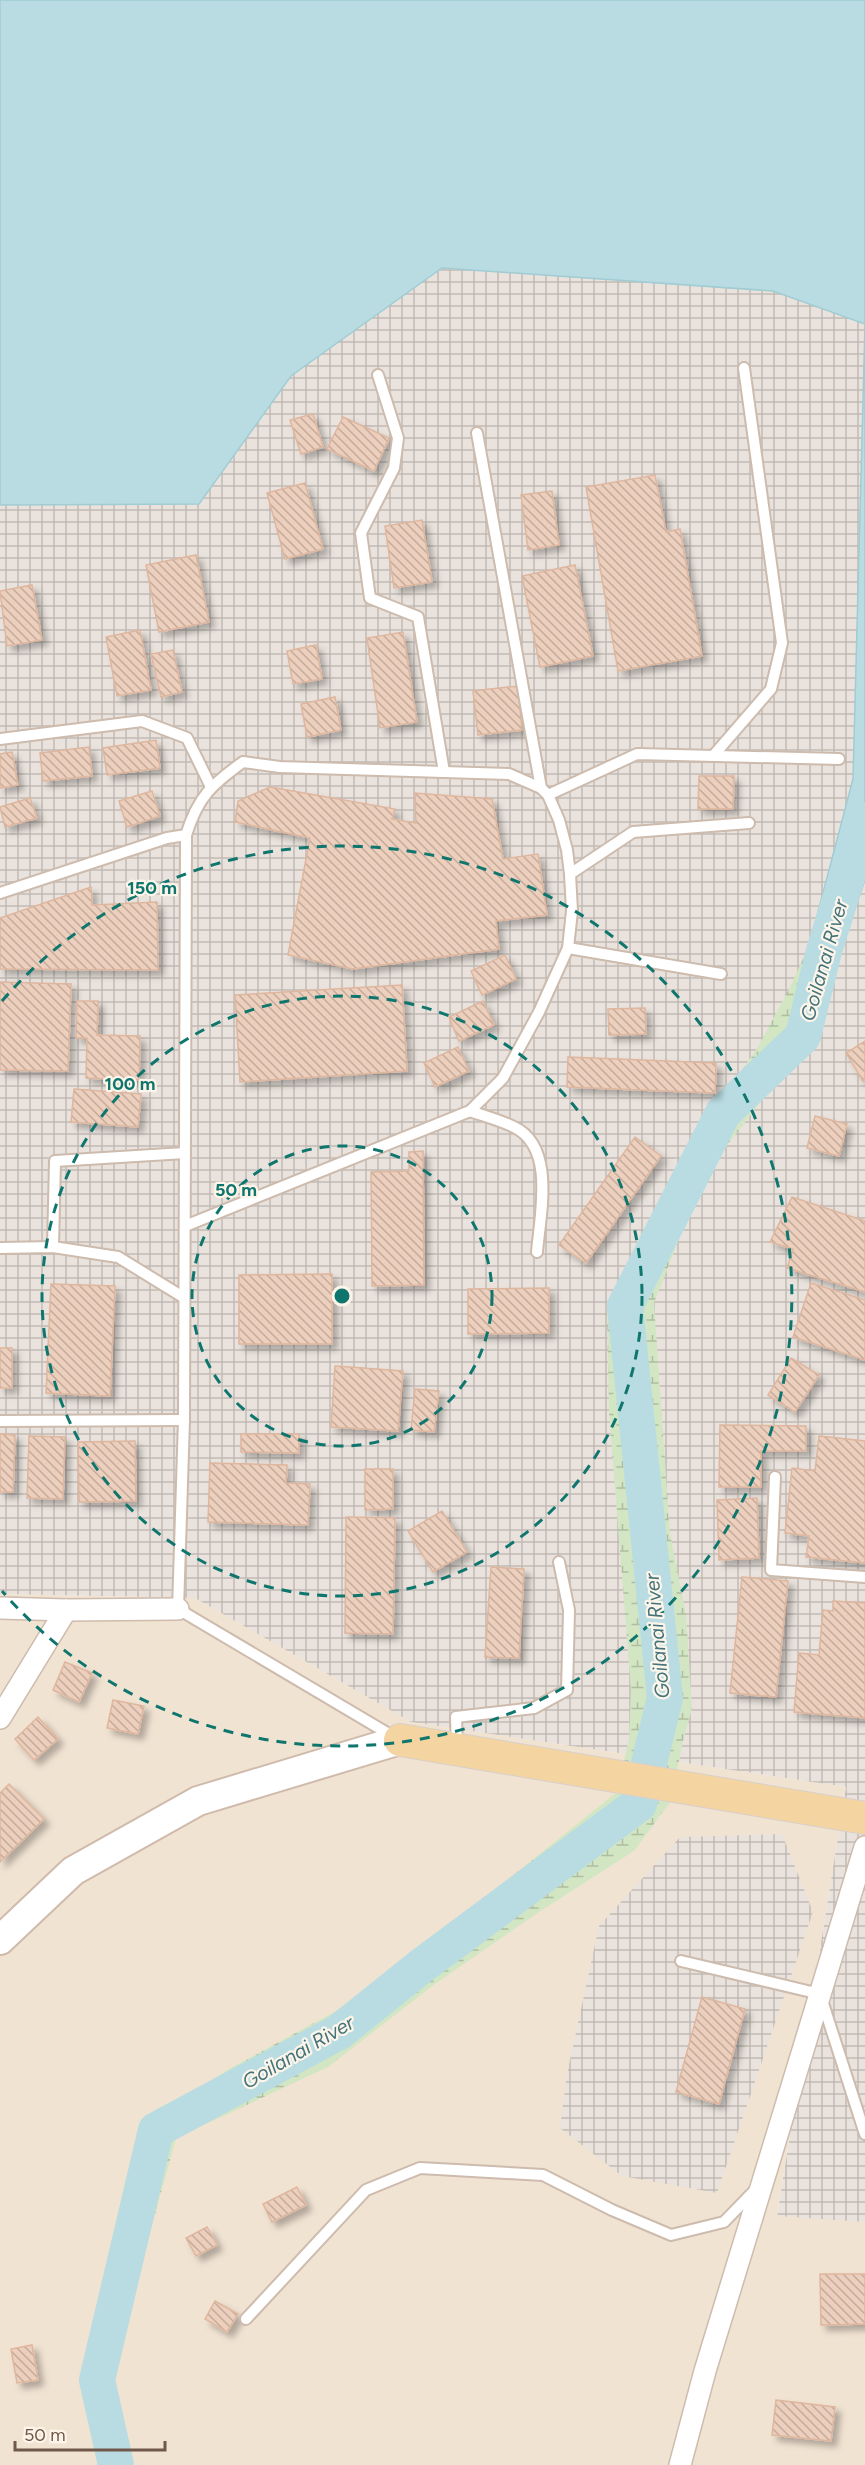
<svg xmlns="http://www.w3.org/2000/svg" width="865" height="2465" font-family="Figtree,sans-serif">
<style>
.residential{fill:#f1e3d2}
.industrial{fill:url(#industrial-grid)}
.wetland{fill:url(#wetland-marsh)}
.water{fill:#b9dce2;stroke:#a0ccd3;stroke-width:1.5}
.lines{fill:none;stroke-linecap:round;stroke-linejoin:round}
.river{stroke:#b9dce2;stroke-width:36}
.building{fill:url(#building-back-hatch);stroke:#dfb69e;stroke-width:1.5;filter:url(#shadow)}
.service-casing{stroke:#cdbbad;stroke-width:14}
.minor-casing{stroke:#cdbbad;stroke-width:24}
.secondary-casing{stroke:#cfbaab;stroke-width:32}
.primary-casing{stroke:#d7d0cd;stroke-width:34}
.service{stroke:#fff;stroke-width:10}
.minor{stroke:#fff;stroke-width:21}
.secondary{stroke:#fff;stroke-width:28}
.primary{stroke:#f4d4a0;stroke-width:32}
.ring{fill:none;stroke:#0f766e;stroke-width:3;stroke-dasharray:10 8}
.labels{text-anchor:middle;stroke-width:4.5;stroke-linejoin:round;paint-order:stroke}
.water-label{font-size:20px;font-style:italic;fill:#43737b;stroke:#fdf5e9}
.centre{fill:#0f766e;stroke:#fdf5e9;stroke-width:3}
.ring-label{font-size:18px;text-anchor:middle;font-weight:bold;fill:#0f766e;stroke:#fdf5e9;stroke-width:4.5;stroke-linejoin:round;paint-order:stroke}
</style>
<defs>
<pattern id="industrial-grid" width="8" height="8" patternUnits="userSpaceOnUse" patternTransform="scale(1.5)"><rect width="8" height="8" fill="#eae3dd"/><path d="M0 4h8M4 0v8" fill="none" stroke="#c2bbb5"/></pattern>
<pattern id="wetland-marsh" width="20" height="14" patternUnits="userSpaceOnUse" patternTransform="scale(1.5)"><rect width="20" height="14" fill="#d2e6c3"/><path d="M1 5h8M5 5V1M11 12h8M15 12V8" fill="none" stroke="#afbda0"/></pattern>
<pattern id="building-back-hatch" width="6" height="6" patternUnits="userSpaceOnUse" patternTransform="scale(1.5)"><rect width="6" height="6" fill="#edcfbd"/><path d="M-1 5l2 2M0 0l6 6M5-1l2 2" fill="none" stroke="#c4ab9c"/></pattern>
<filter id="shadow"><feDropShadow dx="5.5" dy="5.5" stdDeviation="3" flood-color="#0004"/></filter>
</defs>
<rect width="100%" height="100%" fill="#faf1e3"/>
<path class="residential" d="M 0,1594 L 195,1598 L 411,1722 L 846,1787 L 777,2215 L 865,2222 L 865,2465 L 0,2465 Z"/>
<g class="industrial">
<path d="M 442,268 L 773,291 L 865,324 L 865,2222 L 777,2216 L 846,1787 L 411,1722 L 195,1598 L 0,1594 L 0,505 L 199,504 L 291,376 Z"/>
<path d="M 782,1834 L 813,1912 L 717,2193 L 622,2176 L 560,2128 L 567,2074 L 599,1926 L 680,1837 Z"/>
</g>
<path class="wetland" d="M 809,946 L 839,955 L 837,970 L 814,1033 L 704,1175 L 654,1303 L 670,1534 L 686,1614 L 692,1709 L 683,1741 L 671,1801 L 634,1851 L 539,1912 L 435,1984 L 328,2067 L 176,2138 L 110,2379 L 129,2465 L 99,2465 L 84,2389 L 139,2126 L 229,2069 L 336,2011 L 422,1948 L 617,1792 L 629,1739 L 631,1690 L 609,1413 L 607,1310 L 695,1137 L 758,1047 L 790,987 Z"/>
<path class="water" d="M 0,0 L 865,0 L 865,880 L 839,955 L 809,946 L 853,779 L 865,324 L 773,291 L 442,268 L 291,376 L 199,504 L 0,505 Z"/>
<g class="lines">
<path class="river" d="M 116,2465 L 97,2380 L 156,2130 L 339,2032 L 420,1967 L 639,1804 L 665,1698 L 625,1306 L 723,1113 L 803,1036 L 824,951 L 865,820"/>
</g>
<g class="building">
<path d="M 313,414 L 323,447 L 301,454 L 290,420 Z"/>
<path d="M 343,417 L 389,438 L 374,471 L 327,449 Z"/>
<path d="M 655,475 L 666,532 L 680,529 L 702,656 L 618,671 L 586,487 Z"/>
<path d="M 305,483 L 323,549 L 285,559 L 267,493 Z"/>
<path d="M 552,491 L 559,545 L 528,550 L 521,495 Z"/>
<path d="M 422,520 L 432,582 L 394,588 L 385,526 Z"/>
<path d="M 196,555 L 209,622 L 159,632 L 146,565 Z"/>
<path d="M 575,565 L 593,656 L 540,667 L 522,576 Z"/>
<path d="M 32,585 L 42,640 L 7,646 L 0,591 Z"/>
<path d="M 140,630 L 151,690 L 117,696 L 106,637 Z"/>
<path d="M 403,632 L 417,722 L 380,728 L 367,638 Z"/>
<path d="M 316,645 L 322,679 L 293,684 L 287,651 Z"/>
<path d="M 173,650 L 182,692 L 161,697 L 151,654 Z"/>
<path d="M 518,686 L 522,730 L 478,735 L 473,691 Z"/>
<path d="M 335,697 L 341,730 L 307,737 L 301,704 Z"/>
<path d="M 156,740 L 160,768 L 107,775 L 103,748 Z"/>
<path d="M 89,747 L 92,776 L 43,781 L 40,753 Z"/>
<path d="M 12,752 L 18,785 L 0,788 L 0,754 Z"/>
<path d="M 699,776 L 734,776 L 733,809 L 698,809 Z"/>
<path d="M 270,787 L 395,809 L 392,819 L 416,823 L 415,793 L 492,799 L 503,859 L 538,854 L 547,915 L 496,921 L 499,949 L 353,969 L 288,955 L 310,838 L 235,822 L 238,801 Z"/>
<path d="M 152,791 L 160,816 L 127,827 L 119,801 Z"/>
<path d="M 30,798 L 37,818 L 5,827 L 0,807 Z"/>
<path d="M 91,887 L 92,905 L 157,902 L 158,970 L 0,969 L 0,918 Z"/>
<path d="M 505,955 L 516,979 L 482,995 L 471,971 Z"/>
<path d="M 0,982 L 71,984 L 68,1071 L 0,1070 Z"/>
<path d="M 402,985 L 407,1071 L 240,1082 L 235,995 Z"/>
<path d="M 77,1001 L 98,1001 L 97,1035 L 140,1036 L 139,1080 L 86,1078 L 87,1038 L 76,1038 Z"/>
<path d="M 483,1001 L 494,1025 L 459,1041 L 449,1017 Z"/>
<path d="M 645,1008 L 646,1034 L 609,1035 L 608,1009 Z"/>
<path d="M 865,1041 L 865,1079 L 863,1081 L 846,1053 Z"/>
<path d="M 458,1047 L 469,1071 L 435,1087 L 424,1063 Z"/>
<path d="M 568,1057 L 716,1063 L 715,1093 L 567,1087 Z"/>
<path d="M 74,1089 L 141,1094 L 138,1127 L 71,1122 Z"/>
<path d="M 815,1116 L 847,1124 L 839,1156 L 807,1148 Z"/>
<path d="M 635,1137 L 661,1156 L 586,1263 L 559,1245 Z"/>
<path d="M 423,1151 L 424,1285 L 372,1286 L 371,1172 L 409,1171 L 409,1152 Z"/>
<path d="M 792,1197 L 865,1221 L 865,1292 L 787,1268 L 793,1249 L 770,1242 Z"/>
<path d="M 332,1274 L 332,1344 L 239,1344 L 239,1275 Z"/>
<path d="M 811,1283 L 865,1300 L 865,1360 L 793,1337 Z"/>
<path d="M 51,1284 L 115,1286 L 110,1396 L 46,1393 Z"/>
<path d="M 549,1288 L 549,1333 L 468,1334 L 468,1289 Z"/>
<rect x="0" y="1348" width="12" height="40"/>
<path d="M 791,1358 L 819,1375 L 795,1412 L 768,1395 Z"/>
<path d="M 335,1366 L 403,1371 L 398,1431 L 331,1427 Z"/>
<path d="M 415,1389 L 439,1391 L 434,1432 L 411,1430 Z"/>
<path d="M 720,1425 L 806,1426 L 806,1451 L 761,1451 L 761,1487 L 719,1487 Z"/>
<path d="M 0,1434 L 15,1435 L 13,1492 L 0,1492 Z"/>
<path d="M 241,1434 L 299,1434 L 299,1453 L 241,1452 Z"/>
<path d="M 29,1436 L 65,1437 L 63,1499 L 27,1498 Z"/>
<path d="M 819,1436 L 865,1441 L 865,1563 L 806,1557 L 809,1536 L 785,1533 L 792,1468 L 815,1471 Z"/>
<path d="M 135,1441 L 136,1501 L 79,1502 L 78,1442 Z"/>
<path d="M 210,1463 L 287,1465 L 286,1483 L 310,1484 L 308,1525 L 208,1522 Z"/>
<path d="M 365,1469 L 393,1469 L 393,1509 L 365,1510 Z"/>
<path d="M 757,1498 L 759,1558 L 719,1560 L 717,1500 Z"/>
<path d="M 442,1511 L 467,1552 L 433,1572 L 408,1531 Z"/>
<path d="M 346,1517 L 395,1518 L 393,1634 L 345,1633 Z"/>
<path d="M 491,1567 L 524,1569 L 519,1658 L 485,1657 Z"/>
<path d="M 742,1577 L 788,1581 L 776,1697 L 730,1693 Z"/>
<path d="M 833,1601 L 865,1603 L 865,1718 L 794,1712 L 799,1653 L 819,1655 L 823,1610 L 833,1611 Z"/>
<path d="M 65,1662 L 92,1673 L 79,1702 L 53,1690 Z"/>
<path d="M 113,1700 L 144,1706 L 138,1734 L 107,1728 Z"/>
<path d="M 38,1717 L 58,1739 L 34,1760 L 15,1739 Z"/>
<path d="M 9,1784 L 44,1819 L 0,1862 L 0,1793 Z"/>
<path d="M 702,1997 L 745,2009 L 719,2104 L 676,2092 Z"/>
<path d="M 297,2187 L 306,2205 L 272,2222 L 263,2204 Z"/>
<path d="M 207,2227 L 217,2245 L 196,2256 L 186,2238 Z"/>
<path d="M 820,2274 L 865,2274 L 865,2324 L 821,2325 Z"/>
<path d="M 215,2301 L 238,2314 L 227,2332 L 205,2319 Z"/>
<path d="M 32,2345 L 38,2380 L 17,2383 L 11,2349 Z"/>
<path d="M 776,2400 L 835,2407 L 831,2441 L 772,2435 Z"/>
</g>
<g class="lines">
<defs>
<g id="service">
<path d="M 378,375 L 398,438 L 394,468 L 361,533 L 370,598 L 418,617 L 444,772"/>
<path d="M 477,433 L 541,788"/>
<path d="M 0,739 L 142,721 L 187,738 L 211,787"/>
<path d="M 713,756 L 771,689 L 782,643 L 744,368"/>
<path d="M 548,795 L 637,754 L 839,759"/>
<path d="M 570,874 L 633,832 L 749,823"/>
<path d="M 0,893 L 167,838 L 186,835"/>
<path d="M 568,948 L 721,974"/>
<path d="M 470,1111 C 484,1116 500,1120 514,1127 C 556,1147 540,1215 537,1252"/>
<path d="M 185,1226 L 470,1111 L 503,1078 L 539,1012 L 568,948 L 572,911 L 570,874 L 567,850 L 559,820 L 548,795 L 541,788 L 509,774 L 280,767 L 243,762 C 211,785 198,797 186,835 L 184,1420 L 178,1609 L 394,1737"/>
<path d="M 53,1247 L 55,1161 L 185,1153"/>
<path d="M 0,1248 L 53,1247 L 118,1257 L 183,1297"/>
<path d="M 0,1421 L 184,1420"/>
<path d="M 775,1477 L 771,1570 L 865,1577"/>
<path d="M 457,1747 L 456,1717 L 534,1708 L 567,1690 L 569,1610 L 559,1562"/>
<path d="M 681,1961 L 820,1994 L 865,2134"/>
<path d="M 246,2319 L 366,2190 L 420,2168 L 543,2175 L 612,2210 L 671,2235 L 724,2222 L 756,2189"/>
</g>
<g id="minor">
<path d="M 0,1608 L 66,1610 L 178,1609"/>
<path d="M 0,1718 L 66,1610"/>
<path d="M 680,2465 L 705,2371 L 865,1847"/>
</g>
<path id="secondary" d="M 0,1940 L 73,1871 L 198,1801 L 400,1740"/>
<path id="primary" d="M 400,1740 L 865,1818"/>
</defs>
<use href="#service" class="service-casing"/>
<use href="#minor" class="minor-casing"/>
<use href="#secondary" class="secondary-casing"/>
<use href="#primary" class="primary-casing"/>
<use href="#service" class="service"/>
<use href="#minor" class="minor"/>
<use href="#secondary" class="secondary"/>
<use href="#primary" class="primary"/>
</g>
<g class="ring">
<circle cx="342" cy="1296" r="150"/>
<circle cx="342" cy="1296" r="300"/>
<path d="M2 1001A450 450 0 1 1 2 1591"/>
</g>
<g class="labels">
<g class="water-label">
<text transform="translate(824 960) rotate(-74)" y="7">Goilanai River</text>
<text transform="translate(657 1636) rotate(-95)" y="7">Goilanai River</text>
<text transform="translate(298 2052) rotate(-30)" y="7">Goilanai River</text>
</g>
</g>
<circle cx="342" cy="1296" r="9" class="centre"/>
<g class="ring-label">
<text x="152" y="894">150 m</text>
<text x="130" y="1090">100 m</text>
<text x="236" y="1196">50 m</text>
</g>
<path d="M15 2441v9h150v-9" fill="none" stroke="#70584b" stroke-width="3"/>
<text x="24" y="2441" font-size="18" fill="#70584b" stroke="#fdf5e9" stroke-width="4.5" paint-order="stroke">50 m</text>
</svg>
